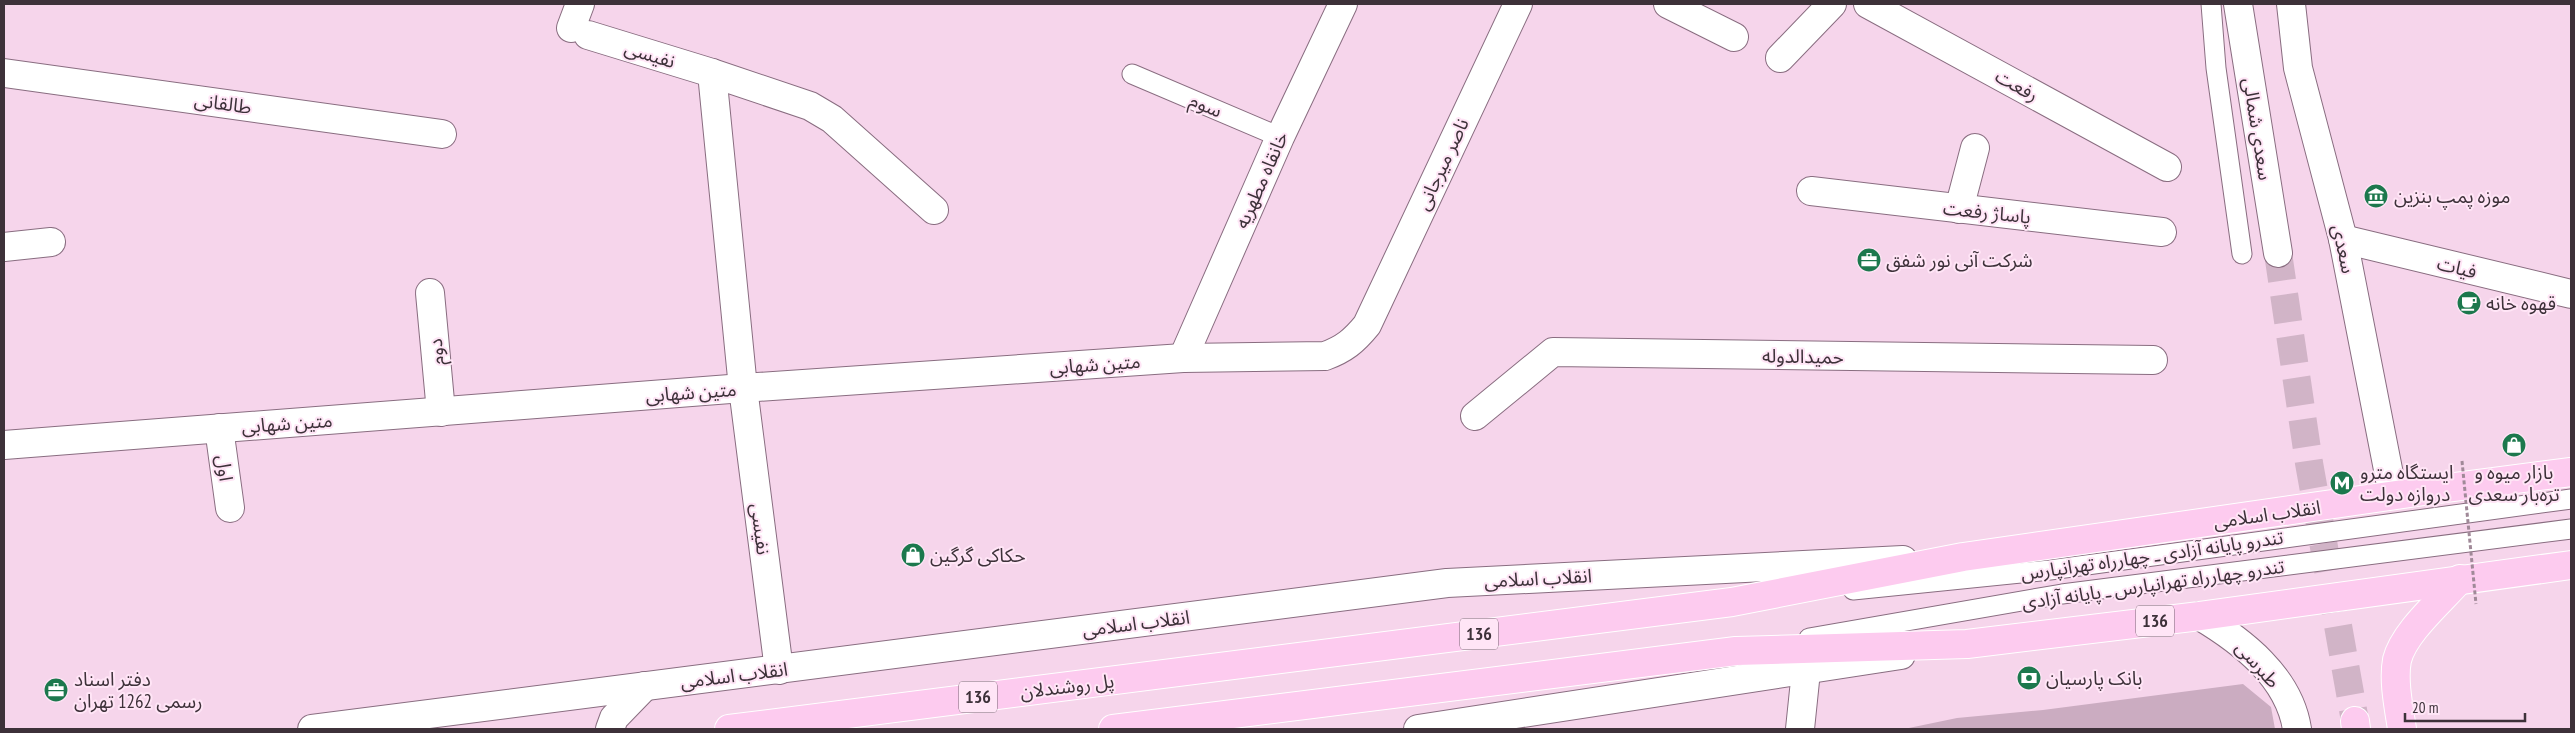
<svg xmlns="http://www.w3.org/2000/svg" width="2575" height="733" font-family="'PT Sans Narrow','Noto Sans Arabic',sans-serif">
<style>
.building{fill:#cbacc1}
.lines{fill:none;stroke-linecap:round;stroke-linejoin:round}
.primary-tunnel{stroke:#d1b4c7;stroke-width:28;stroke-dasharray:28 14;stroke-linecap:butt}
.service-casing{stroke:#896d80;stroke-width:21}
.minor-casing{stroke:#896d80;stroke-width:30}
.secondary-casing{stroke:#896d80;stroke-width:30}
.primary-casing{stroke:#fff;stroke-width:30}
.service{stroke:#fff;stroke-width:19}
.minor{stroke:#fff;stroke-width:28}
.secondary{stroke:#fff;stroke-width:28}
.primary{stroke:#fdcbef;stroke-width:28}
.path-bridge{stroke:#a08998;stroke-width:3;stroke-dasharray:4 2.5;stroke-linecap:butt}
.labels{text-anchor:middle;stroke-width:4;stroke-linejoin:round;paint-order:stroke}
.shield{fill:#ffe5f6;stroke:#776772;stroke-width:1}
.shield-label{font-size:18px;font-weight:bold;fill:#3d3139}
.street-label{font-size:19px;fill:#3d3139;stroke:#ffe5f6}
.poi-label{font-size:19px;fill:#3d3139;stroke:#ffe5f6;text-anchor:start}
</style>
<rect width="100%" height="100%" fill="#f6d5eb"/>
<path class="building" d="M 2243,684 L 2271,707 L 2275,729 L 1904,729 L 1957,718 L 2043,710 Z"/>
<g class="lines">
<path class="primary-tunnel" d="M 2278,253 L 2309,463 L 2355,721"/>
<defs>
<g id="service">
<path d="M 2211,4 L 2216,68 L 2242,254"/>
<path d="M 1132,74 L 1280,137"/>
<path d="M 1853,590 L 2050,570 L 2571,499"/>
<path d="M 1809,638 L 2062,594 L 2571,529"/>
</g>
<g id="minor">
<path d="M 1668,4 L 1734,37"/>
<path d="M 1868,4 L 2167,167"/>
<path d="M 571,28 L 580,4"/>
<path d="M 588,35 L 712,73 L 810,106 L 832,119 L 934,210"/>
<path d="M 1780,58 L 1832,4"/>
<path d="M 4,73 L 442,134"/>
<path d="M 712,73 L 743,388 L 779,670"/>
<path d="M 1811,191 L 2162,232"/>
<path d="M 1959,209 L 1975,148"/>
<path d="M 2343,239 L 2571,294"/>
<path d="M 4,247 L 51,242"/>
<path d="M 430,293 L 441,412"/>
<path d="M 1183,358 L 1280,137 L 1343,4"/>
<path d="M 1475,416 L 1553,352 L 2153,360"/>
<path d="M 219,428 L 230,508"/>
<path d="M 4,445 L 743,388 L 1183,358 L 1325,356 C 1344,349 1354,341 1367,325 L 1518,4"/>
<path d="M 2200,616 C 2242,641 2289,677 2297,729"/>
<path d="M 1800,729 L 1806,671"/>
</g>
<g id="secondary">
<path d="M 2238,4 L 2278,253"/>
<path d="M 2291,4 L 2298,68 L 2343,239 L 2393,495"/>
<path d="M 312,729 L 1447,583 L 1903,560"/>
<path d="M 610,729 L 614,718 L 645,686"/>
<path d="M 1418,729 L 1901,655"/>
</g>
<g id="primary">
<path d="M 2355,721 L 2356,729"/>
<path d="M 729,729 L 1732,602 L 1963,557 L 2431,490 L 2571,472"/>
<path d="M 1113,729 L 1736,651 L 1967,644 L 2200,616 L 2571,565"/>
<path d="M 2402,729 C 2399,709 2393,681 2397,660 C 2404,632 2440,602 2460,579"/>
</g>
</defs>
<use href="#service" class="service-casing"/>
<use href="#minor" class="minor-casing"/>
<use href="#secondary" class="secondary-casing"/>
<use href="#primary" class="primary-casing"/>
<use href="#service" class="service"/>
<use href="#minor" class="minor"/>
<use href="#secondary" class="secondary"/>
<use href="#primary" class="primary"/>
<path class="path-bridge" d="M 2462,461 L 2476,604"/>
</g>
<defs>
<symbol id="museum-disc" viewBox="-11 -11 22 22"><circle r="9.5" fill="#1c784d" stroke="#ffe5f6"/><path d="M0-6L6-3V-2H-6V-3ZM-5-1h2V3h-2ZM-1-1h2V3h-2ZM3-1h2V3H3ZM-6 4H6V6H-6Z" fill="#fff"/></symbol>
<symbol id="office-disc" viewBox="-11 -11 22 22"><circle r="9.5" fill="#1c784d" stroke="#ffe5f6"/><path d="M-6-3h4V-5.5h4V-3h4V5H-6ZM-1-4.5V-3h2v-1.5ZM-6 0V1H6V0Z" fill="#fff"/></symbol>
<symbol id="cafe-disc" viewBox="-11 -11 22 22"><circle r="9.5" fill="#1c784d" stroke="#ffe5f6"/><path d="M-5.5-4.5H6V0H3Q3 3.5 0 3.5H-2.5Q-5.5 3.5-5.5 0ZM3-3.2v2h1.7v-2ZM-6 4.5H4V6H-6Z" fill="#fff"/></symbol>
<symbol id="shop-disc" viewBox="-11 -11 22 22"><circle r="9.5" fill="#1c784d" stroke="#ffe5f6"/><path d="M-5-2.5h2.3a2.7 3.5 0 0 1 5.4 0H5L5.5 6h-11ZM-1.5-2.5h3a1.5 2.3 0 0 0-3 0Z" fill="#fff"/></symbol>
<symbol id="metro-disc" viewBox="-11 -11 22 22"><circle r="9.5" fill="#1c784d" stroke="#ffe5f6"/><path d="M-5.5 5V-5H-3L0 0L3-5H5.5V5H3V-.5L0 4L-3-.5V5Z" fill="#fff"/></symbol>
<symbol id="bank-disc" viewBox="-11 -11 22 22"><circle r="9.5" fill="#1c784d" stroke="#ffe5f6"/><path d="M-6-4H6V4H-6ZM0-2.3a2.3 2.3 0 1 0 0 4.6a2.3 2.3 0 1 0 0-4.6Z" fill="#fff"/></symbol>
</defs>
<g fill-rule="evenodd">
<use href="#museum-disc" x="2362" y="182" width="28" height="28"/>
<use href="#office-disc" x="1855" y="246" width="28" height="28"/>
<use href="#cafe-disc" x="2455" y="289" width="28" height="28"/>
<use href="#shop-disc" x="2500" y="431" width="28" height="28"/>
<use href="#metro-disc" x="2328" y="469" width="28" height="28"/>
<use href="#shop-disc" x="899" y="541" width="28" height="28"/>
<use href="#bank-disc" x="2015" y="664" width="28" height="28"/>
<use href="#office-disc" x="42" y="676" width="28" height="28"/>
</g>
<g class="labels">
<g class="shield">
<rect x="2136" y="605.5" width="38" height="31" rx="4"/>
<rect x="1460" y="618.5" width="38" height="31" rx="4"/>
<rect x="959" y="681.5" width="38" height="31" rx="4"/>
</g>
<g class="shield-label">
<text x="2155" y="627">136</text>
<text x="1479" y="640">136</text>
<text x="978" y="703">136</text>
</g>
<g class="street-label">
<text transform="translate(650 54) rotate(17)" y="7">نفیسی</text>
<text transform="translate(2017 85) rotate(29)" y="7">رفعت</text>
<text transform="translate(223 103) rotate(8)" y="7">طالقانی</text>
<text transform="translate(1206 105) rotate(23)" y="7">سوم</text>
<text transform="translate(2258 129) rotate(81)" y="7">سعدی شمالی</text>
<text transform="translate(1442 164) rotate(-65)" y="7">ناصر میرجانی</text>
<text transform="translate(1261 180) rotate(-66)" y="7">خانقاه مطهریه</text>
<text transform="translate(1987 212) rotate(6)" y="7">پاساژ رفعت</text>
<text transform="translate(2344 249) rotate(78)" y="7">سعدی</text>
<text transform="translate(2457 267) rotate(14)" y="7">فیات</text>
<text transform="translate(436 352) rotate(-95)" y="7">دوم</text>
<text transform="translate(1803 356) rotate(1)" y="7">حمیدالدوله</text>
<text transform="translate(1095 364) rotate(-4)" y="7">متین شهابی</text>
<text transform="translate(691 392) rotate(-4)" y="7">متین شهابی</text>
<text transform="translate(287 423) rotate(-4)" y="7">متین شهابی</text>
<text transform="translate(225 468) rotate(82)" y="7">اول</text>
<text transform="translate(2267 514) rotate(-8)" y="7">انقلاب اسلامی</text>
<text transform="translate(761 529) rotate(83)" y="7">نفیسی</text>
<text transform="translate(2152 555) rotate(-8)" y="7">تندرو پایانه آزادی ـ چهارراه تهرانپارس</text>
<text transform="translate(1538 578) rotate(-3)" y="7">انقلاب اسلامی</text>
<text transform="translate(2153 584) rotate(-8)" y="7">تندرو چهارراه تهرانپارس ـ پایانه آزادی</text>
<text transform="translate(1136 623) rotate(-7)" y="7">انقلاب اسلامی</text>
<text transform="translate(2258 664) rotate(48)" y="7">طبرسی</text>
<text transform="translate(734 675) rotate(-7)" y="7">انقلاب اسلامی</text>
<text transform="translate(1067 686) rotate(-7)" y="7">پل روشندلان</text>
</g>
<g class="poi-label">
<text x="2394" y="203">موزه پمپ بنزین</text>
<text x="1886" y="267">شرکت آنی نور شفق</text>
<text x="2486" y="310">قهوه خانه</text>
<text x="2360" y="479">ایستگاه مترو<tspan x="2360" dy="22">دروازه دولت</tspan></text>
<text x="2514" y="479" text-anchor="middle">بازار میوه و<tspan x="2514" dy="22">تره‌بار سعدی</tspan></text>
<text x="930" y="562">حکاکی گرگین</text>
<text x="2046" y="685">بانک پارسیان</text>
<text x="74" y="686">دفتر اسناد<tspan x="74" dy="22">رسمی 1262 تهران</tspan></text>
</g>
</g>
<rect width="2575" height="733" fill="none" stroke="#3d3139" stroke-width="10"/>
<path d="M2405 713v8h120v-8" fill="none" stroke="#3d3139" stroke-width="2.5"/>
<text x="2412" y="713" font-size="15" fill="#3d3139" stroke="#ffe5f6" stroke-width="4" paint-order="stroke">20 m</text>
</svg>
